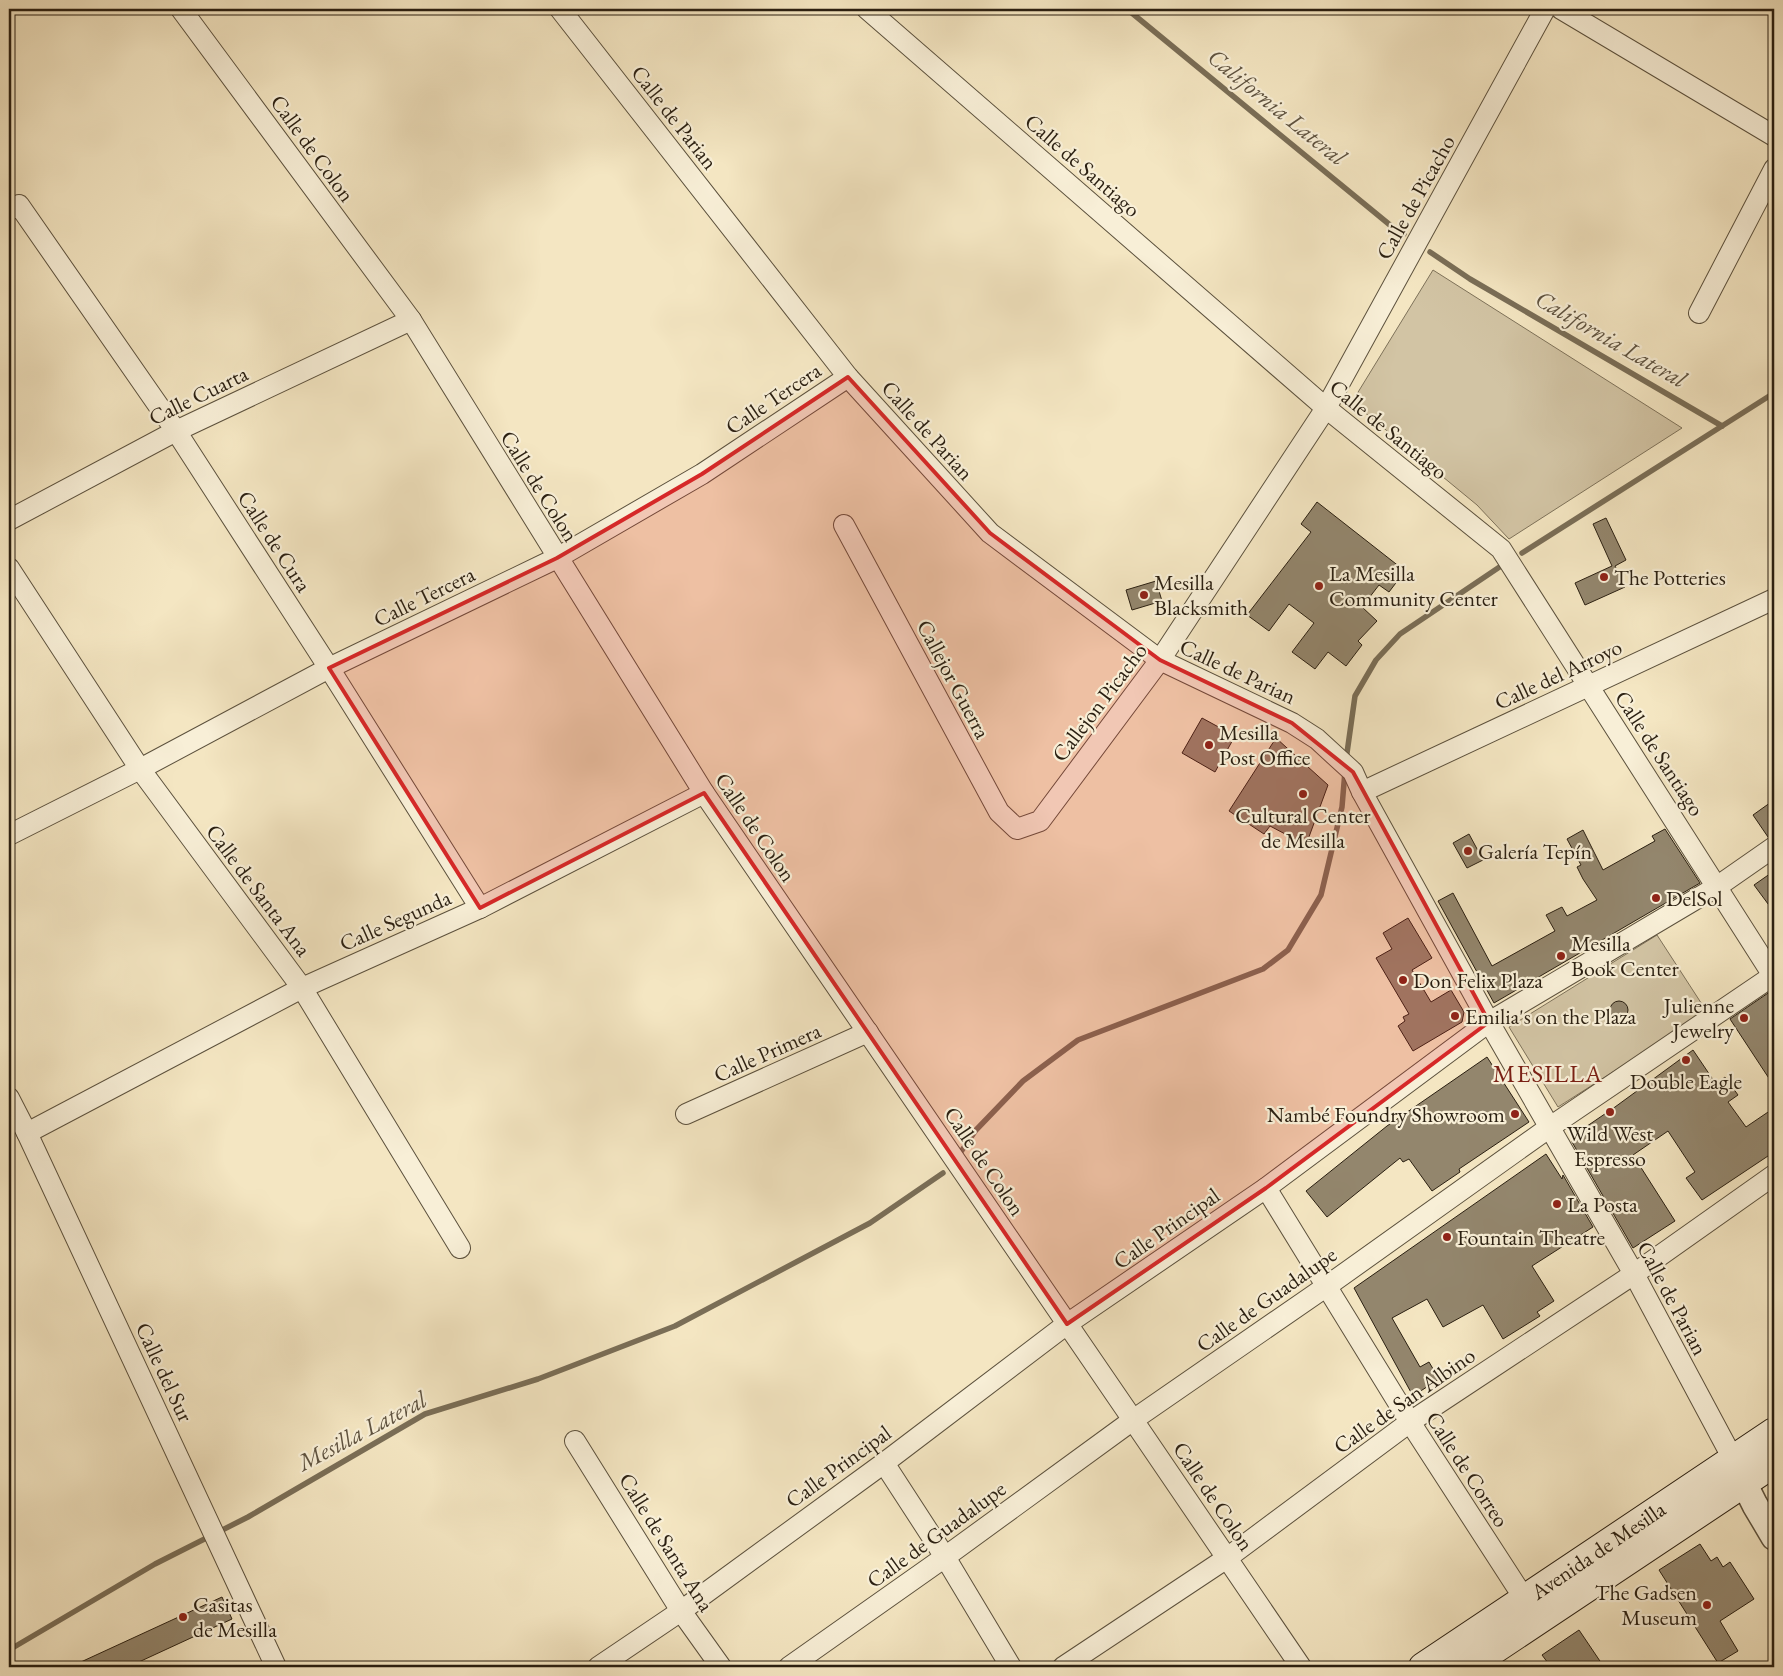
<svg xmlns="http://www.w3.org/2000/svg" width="1783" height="1676" font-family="'EB Garamond',serif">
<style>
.green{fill:#d2c4a4;stroke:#7e725a}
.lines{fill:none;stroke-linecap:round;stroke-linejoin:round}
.stream{stroke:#7a6e57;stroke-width:5.5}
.building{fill:#93866d;stroke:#2a1f11}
.minor-casing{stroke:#5c513d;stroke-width:22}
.tertiary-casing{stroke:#5c513d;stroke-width:28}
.secondary-casing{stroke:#2a1f11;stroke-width:30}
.minor{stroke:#f8efd7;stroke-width:20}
.tertiary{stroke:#f8efd7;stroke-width:25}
.secondary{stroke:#f8efd7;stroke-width:28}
.marked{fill:#d62828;fill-opacity:0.2;stroke:#d62828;stroke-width:4;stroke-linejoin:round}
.poi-dot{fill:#8f2418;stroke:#f8efd7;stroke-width:2}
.labels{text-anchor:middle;stroke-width:4.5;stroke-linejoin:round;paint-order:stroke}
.street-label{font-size:22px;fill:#2a1f11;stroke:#f8efd7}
.poi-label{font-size:22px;fill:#2a1f11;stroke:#f8efd7;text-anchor:start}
.water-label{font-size:24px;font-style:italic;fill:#5f5340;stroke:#f8efd7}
.quarter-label{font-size:25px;letter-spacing:1px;fill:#7a1f14;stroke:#f8efd7}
</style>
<rect width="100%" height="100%" fill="#f4e6c2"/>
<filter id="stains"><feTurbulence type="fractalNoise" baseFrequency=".004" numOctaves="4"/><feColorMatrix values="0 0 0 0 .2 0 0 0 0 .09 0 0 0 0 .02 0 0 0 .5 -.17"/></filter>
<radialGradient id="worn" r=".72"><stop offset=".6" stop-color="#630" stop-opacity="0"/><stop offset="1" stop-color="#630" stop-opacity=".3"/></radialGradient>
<g class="green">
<path d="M 1433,270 L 1682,428 L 1509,539 L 1477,505 L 1352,402 Z"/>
<path d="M 1657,935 L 1707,1012 L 1558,1107 L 1509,1027 Z"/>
</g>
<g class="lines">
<g class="stream">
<path d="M 1127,9 L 1390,225 L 1404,234"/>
<path d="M 1430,252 L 1470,279 L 1722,426"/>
<path d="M 1522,553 L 1774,393"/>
<path d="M 1346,760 L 1355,696 L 1376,660 L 1400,634 L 1501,566"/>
<path d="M 958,1156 L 976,1130 L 1023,1081 L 1078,1040 L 1263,969 L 1288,950 L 1321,895 L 1342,807 L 1345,771"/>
<path d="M 9,1650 L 155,1564 L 248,1517 L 425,1414 L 538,1379 L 675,1326 L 870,1223 L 943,1173"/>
</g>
</g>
<g class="building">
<path d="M 1317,502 L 1405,571 L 1389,592 L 1379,585 L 1362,607 L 1377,621 L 1358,641 L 1362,645 L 1346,666 L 1328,652 L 1315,669 L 1292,652 L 1314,623 L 1289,604 L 1269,631 L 1247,615 L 1311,532 L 1301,524 Z"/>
<path d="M 1606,518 L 1626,560 L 1615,566 L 1625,587 L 1585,605 L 1575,583 L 1612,566 L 1593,524 Z"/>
<path d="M 1156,581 L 1162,601 L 1132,610 L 1126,590 Z"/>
<path d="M 1202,718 L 1235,736 L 1215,772 L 1182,753 Z"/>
<path d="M 1276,738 L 1328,785 L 1306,845 L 1270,826 L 1264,834 L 1229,811 Z"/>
<path d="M 1774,800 L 1774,835 L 1768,837 L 1753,815 Z"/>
<path d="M 1665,829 L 1700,883 L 1494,1003 L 1438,901 L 1453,893 L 1492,966 L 1555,931 L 1546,915 L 1562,907 L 1567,916 L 1597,900 L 1583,879 L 1577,867 L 1581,865 L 1567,839 L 1583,830 L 1603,870 L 1655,841 L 1652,836 Z"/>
<path d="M 1469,834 L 1483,860 L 1467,868 L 1453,843 Z"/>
<path d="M 1774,871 L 1774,912 L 1754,885 Z"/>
<path d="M 1408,918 L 1432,958 L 1412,970 L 1431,1002 L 1451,990 L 1464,1012 L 1462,1022 L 1413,1051 L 1398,1026 L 1405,1021 L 1403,1017 L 1409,1014 L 1376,958 L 1392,949 L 1383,933 Z"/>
<path d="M 1774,989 L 1774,1086 L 1730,1019 Z"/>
<circle cx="1619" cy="1010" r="9"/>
<path d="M 1693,1050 L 1716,1084 L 1725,1077 L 1738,1095 L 1728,1102 L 1746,1127 L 1774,1108 L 1774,1152 L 1702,1200 L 1686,1178 L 1695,1172 L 1668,1131 L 1633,1155 L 1675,1221 L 1633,1248 L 1572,1142 L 1574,1135 L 1615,1107 Z"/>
<path d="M 1487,1057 L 1529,1122 L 1459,1169 L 1460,1172 L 1432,1191 L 1409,1159 L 1403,1162 L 1400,1158 L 1327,1217 L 1306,1191 L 1387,1126 Z"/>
<path d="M 1546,1154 L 1562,1179 L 1563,1175 L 1593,1227 L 1532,1266 L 1554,1301 L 1537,1312 L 1540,1316 L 1503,1339 L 1483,1305 L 1443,1327 L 1427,1299 L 1392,1318 L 1420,1367 L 1429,1362 L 1439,1379 L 1413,1396 L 1354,1288 Z"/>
<path d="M 1700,1544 L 1711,1561 L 1717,1557 L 1723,1567 L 1730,1562 L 1754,1599 L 1720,1621 L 1738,1651 L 1718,1663 L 1659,1570 Z"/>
<path d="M 222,1597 L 232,1619 L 128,1667 L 70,1667 Z"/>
<path d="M 1579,1630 L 1604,1667 L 1551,1667 L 1542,1655 Z"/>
</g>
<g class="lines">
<defs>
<g id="minor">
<path d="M 181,9 L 411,320 L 704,793 L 1133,1420 L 1301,1667"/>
<path d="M 560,9 L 848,377 L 990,533 L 1160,660 L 1292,723 L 1317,739 L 1353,772 L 1362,792 L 1489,1022 L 1634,1274 L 1733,1459"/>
<path d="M 867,9 L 1326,408 L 1501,549 L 1774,977"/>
<path d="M 1561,9 L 1774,136"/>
<path d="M 9,210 L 19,205 L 176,431 L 329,668 L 480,908"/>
<path d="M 1699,313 L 1774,169"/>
<path d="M 9,520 L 176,431 L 411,320"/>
<path d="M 844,525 L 999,812 L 1017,829 L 1040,821 L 1160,660 L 1326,408 L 1545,9"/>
<path d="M 9,568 L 140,769 L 302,988 L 460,1248"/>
<path d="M 1362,792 L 1774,599"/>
<path d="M 9,835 L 140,769 L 329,668 L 557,558 L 702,474 L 848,377"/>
<path d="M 9,1098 L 27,1133 L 276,1667"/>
<path d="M 686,1114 L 868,1032"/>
<path d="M 27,1133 L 302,988 L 480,908 L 704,793"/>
<path d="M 1266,1188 L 1410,1422 L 1531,1609"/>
<path d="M 575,1441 L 681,1611 L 721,1667"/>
<path d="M 884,1463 L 945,1557 L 1011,1667"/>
<path d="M 598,1667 L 681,1611 L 884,1463 L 1067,1324 L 1266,1188 L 1489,1022 L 1718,886 L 1774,847"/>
<path d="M 789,1667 L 945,1557 L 1133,1420 L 1327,1286 L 1550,1127 L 1774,975"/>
<path d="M 1063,1667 L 1227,1558 L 1410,1422 L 1634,1274 L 1774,1175"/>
</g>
<path id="tertiary" d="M 1735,1465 L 1755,1505 L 1774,1537"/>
<g id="secondary">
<path d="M 1423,1667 L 1774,1432"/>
<path d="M 1468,1667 L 1774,1463"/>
</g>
</defs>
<use href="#minor" class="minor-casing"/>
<use href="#tertiary" class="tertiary-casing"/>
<use href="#secondary" class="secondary-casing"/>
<use href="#minor" class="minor"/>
<use href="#tertiary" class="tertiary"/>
<use href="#secondary" class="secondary"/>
</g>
<path class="marked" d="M 848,377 L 990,533 L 1160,660 L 1292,723 L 1353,772 L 1489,1022 L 1266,1188 L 1067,1324 L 704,793 L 480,908 L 329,668 L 557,558 L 702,474 Z"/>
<g class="poi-dot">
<circle cx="1604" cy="577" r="5"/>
<circle cx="1319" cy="586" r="5"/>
<circle cx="1144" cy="595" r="5"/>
<circle cx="1209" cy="745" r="5"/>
<circle cx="1303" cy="794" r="5"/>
<circle cx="1468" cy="851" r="5"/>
<circle cx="1656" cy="898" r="5"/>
<circle cx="1561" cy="956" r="5"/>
<circle cx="1403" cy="980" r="5"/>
<circle cx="1455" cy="1016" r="5"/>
<circle cx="1744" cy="1018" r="5"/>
<circle cx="1686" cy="1060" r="5"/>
<circle cx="1610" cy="1112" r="5"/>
<circle cx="1515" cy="1114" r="5"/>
<circle cx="1557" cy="1204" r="5"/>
<circle cx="1447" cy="1237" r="5"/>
<circle cx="1707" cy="1605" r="5"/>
<circle cx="183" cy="1617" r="5"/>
</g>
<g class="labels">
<g class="street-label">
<text transform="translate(675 117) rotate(52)" y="8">Calle de Parian</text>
<text transform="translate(313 148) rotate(54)" y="8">Calle de Colon</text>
<text transform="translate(1083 165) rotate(41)" y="8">Calle de Santiago</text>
<text transform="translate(1415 197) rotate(-61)" y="8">Calle de Picacho</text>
<text transform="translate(198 395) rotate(-26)" y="8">Calle Cuarta</text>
<text transform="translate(773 398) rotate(-34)" y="8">Calle Tercera</text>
<text transform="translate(1389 429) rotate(39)" y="8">Calle de Santiago</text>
<text transform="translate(928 430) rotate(48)" y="8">Calle de Parian</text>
<text transform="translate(540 486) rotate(58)" y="8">Calle de Colon</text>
<text transform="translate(275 541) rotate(57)" y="8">Calle de Cura</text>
<text transform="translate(424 596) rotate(-26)" y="8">Calle Tercera</text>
<text transform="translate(1238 671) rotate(25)" y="8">Calle de Parian</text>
<text transform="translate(1558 674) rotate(-25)" y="8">Calle del Arroyo</text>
<text transform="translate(954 679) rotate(62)" y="8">Callejor Guerra</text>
<text transform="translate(1099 702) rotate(-53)" y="8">Callejon Picacho</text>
<text transform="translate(1660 753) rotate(57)" y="8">Calle de Santiago</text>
<text transform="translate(756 827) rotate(56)" y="8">Calle de Colon</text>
<text transform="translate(259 890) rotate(53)" y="8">Calle de Santa Ana</text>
<text transform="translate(395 920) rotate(-24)" y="8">Calle Segunda</text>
<text transform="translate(767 1052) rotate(-24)" y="8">Calle Primera</text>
<text transform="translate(985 1161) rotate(56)" y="8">Calle de Colon</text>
<text transform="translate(1166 1228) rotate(-35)" y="8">Calle Principal</text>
<text transform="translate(1673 1298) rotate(62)" y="8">Calle de Parian</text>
<text transform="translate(1266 1299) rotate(-35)" y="8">Calle de Guadalupe</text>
<text transform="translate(165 1372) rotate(65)" y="8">Calle del Sur</text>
<text transform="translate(1404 1400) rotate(-35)" y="8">Calle de San Albino</text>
<text transform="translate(838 1466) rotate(-36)" y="8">Calle Principal</text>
<text transform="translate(1468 1469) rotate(57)" y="8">Calle de Correo</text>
<text transform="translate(1214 1496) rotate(56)" y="8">Calle de Colon</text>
<text transform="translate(936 1534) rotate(-36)" y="8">Calle de Guadalupe</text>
<text transform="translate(667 1542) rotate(58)" y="8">Calle de Santa Ana</text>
<text transform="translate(1598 1550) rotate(-34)" y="8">Avenida de Mesilla</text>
</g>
<g class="poi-label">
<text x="1329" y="581">La Mesilla<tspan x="1329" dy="25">Community Center</tspan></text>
<text x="1614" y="585">The Potteries</text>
<text x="1154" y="590">Mesilla<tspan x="1154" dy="25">Blacksmith</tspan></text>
<text x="1219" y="740">Mesilla<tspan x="1219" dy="25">Post Office</tspan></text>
<text x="1303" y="823" text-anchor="middle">Cultural Center<tspan x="1303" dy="25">de Mesilla</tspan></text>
<text x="1478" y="859">Galería Tepín</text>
<text x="1666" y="906">DelSol</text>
<text x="1571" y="951">Mesilla<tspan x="1571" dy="25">Book Center</tspan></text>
<text x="1413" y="988">Don Felix Plaza</text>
<text x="1734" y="1013" text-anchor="end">Julienne<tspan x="1734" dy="25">Jewelry</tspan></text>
<text x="1465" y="1024">Emilia's on the Plaza</text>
<text x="1686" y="1089" text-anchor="middle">Double Eagle</text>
<text x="1505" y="1122" text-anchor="end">Nambé Foundry Showroom</text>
<text x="1610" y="1141" text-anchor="middle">Wild West<tspan x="1610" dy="25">Espresso</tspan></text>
<text x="1567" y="1212">La Posta</text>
<text x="1457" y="1245">Fountain Theatre</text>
<text x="1697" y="1600" text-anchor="end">The Gadsen<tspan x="1697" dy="25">Museum</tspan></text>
<text x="193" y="1612">Casitas<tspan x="193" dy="25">de Mesilla</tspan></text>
</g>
<g class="water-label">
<text transform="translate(1277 107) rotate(39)" y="8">California Lateral</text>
<text transform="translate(1611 339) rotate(30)" y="8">California Lateral</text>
<text transform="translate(362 1431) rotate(-28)" y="8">Mesilla Lateral</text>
</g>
<g class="quarter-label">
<text x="1548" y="1082">MESILLA</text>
</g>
</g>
<rect width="1783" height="1676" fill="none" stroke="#f4e6c2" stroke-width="30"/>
<rect x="10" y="10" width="1763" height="1656" fill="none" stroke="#2a1f11" stroke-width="2.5"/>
<rect x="15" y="15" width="1753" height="1646" fill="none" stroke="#2a1f11"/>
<rect width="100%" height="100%" filter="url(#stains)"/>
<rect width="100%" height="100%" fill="url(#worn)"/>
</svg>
